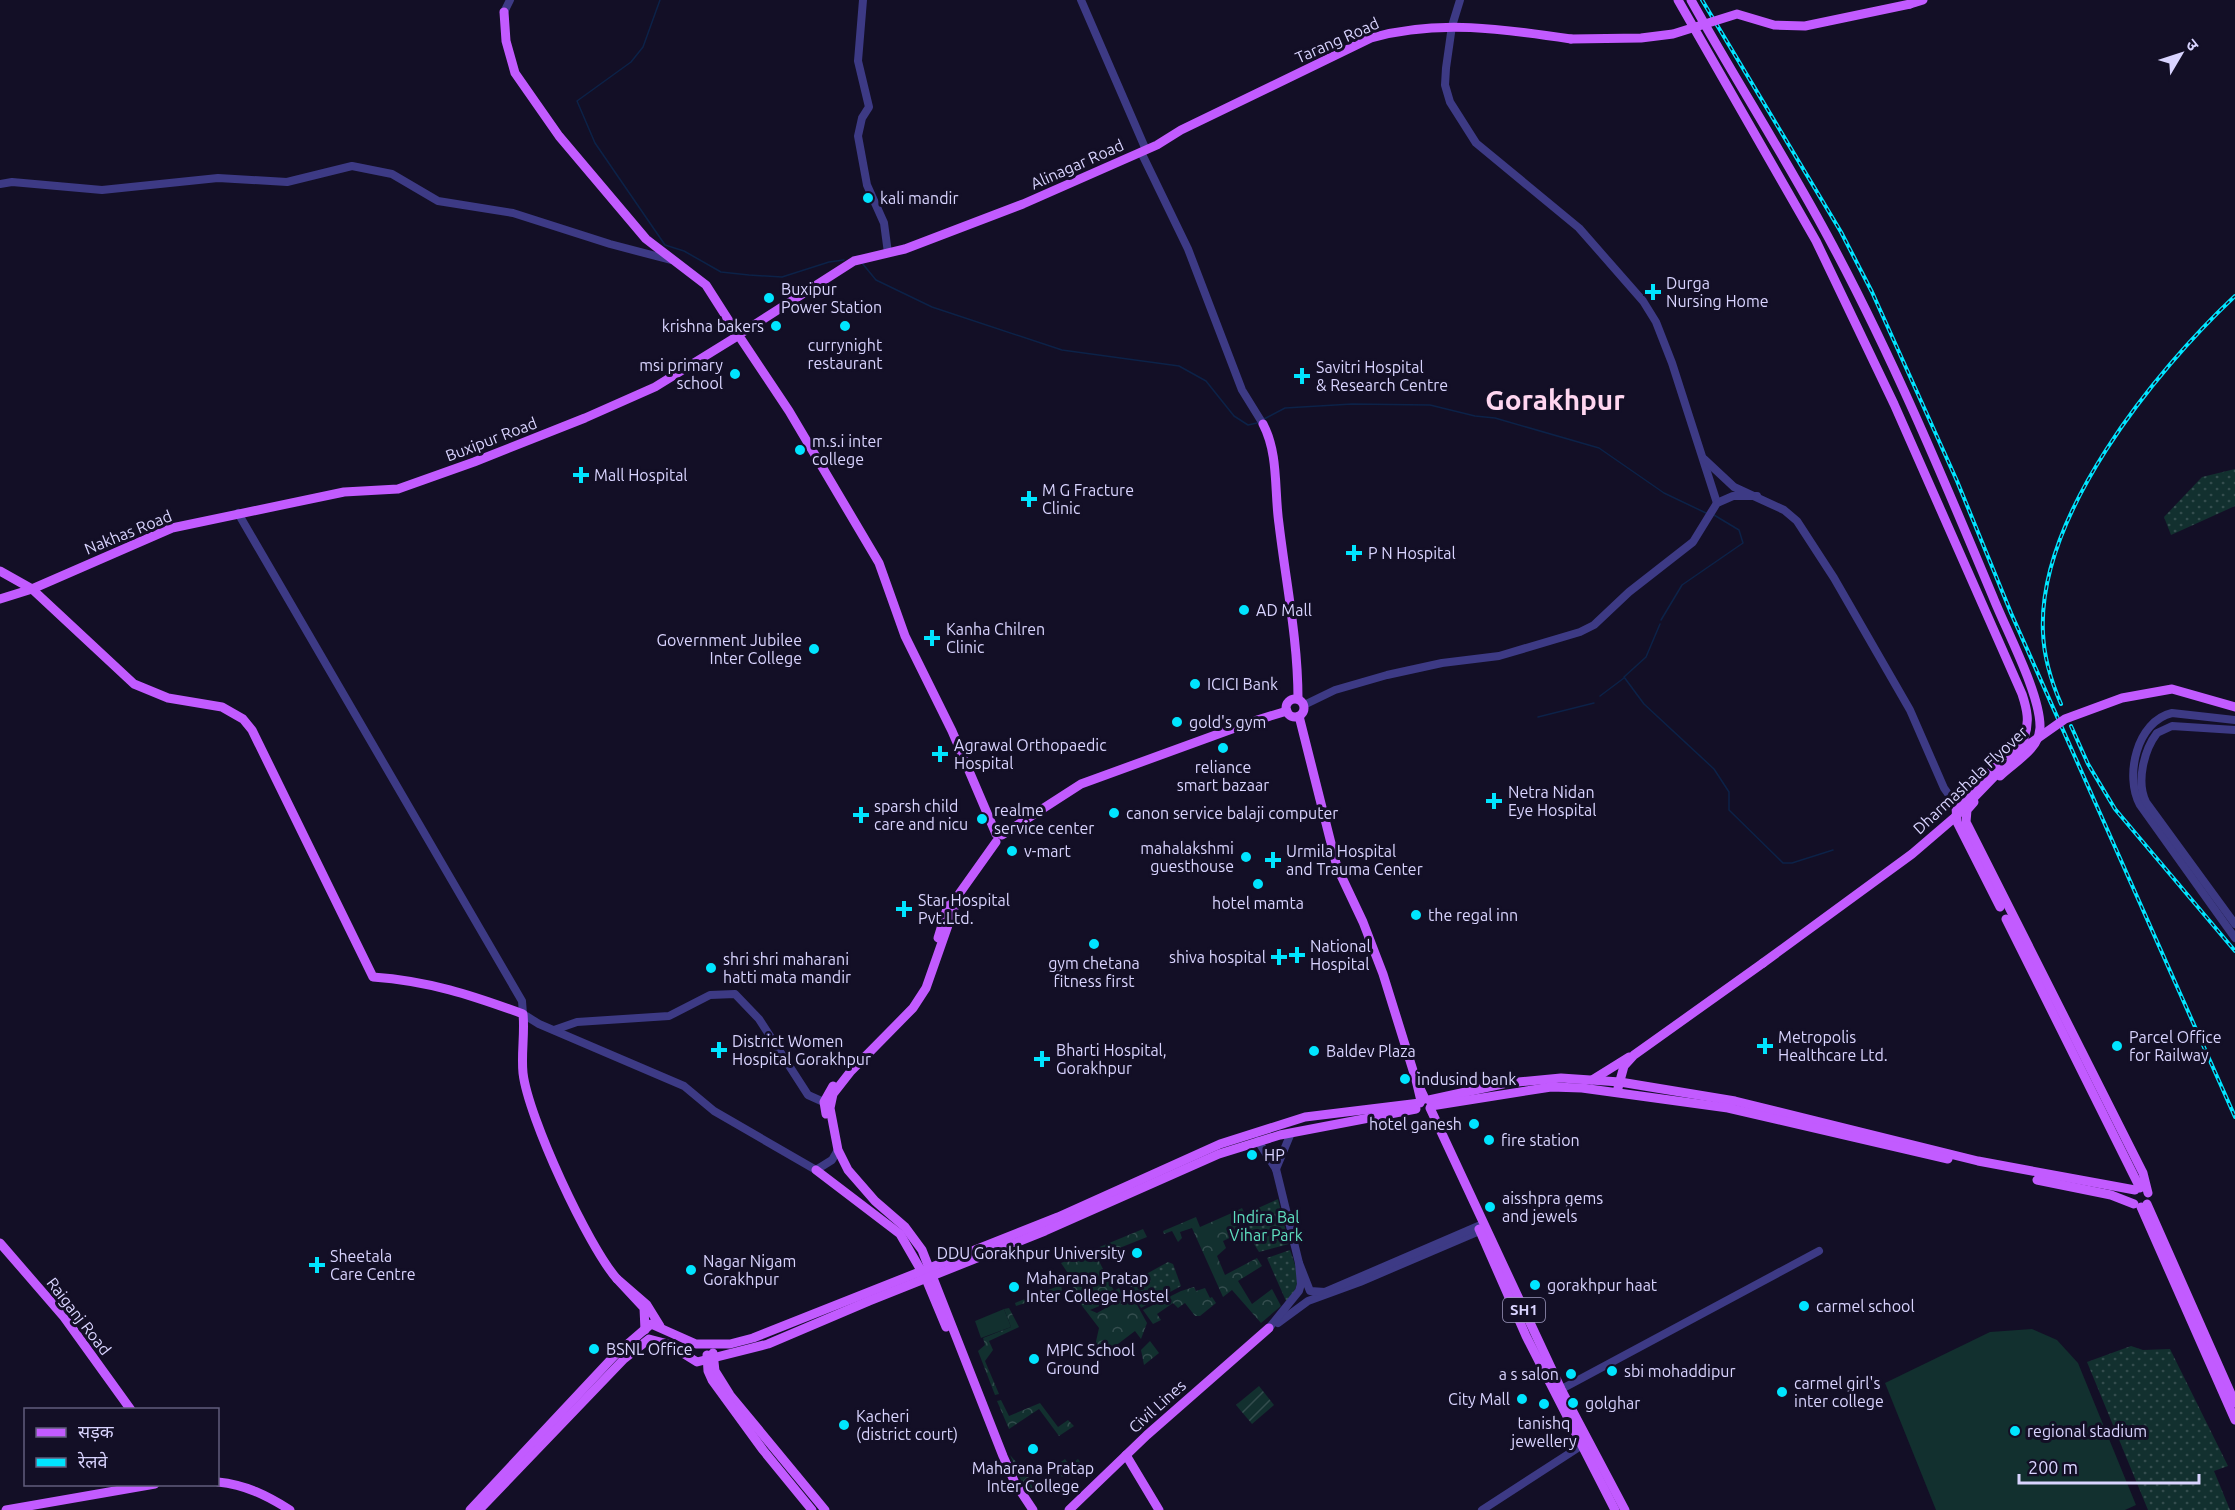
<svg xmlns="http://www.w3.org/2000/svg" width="2235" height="1510" font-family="Ubuntu,'Noto Sans Devanagari',sans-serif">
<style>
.grass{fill:url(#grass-dots)}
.forest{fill:url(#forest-crowns)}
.garden{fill:url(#garden-furrows)}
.pitch{fill:#12302f}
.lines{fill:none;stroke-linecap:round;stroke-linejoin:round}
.stream{stroke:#0c2248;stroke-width:1.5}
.minor{stroke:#3d3a85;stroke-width:8}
.major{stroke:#c25bff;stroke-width:9}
.rail-casing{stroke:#00e5ff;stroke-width:4}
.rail{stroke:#130f26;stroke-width:1.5;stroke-dasharray:4.5;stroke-linecap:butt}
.major-bridge{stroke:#c25bff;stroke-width:9}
.poi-dot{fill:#00e5ff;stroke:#130f26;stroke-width:2}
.labels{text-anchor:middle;stroke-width:6;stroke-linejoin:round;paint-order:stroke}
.shield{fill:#130f26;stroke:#9e99be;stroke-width:1.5}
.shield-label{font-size:15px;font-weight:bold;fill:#d9d4ff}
.street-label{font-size:16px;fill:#d9d4ff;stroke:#130f26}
.poi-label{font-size:16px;fill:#d9d4ff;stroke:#130f26;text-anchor:start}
.park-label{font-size:16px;fill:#5fe0c0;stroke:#130f26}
.town-label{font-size:28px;font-weight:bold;fill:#ffd6f0;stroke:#130f26}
</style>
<defs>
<pattern id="grass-dots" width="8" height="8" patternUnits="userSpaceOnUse" patternTransform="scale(1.5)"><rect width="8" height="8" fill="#12302f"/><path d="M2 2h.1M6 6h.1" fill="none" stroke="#344d4e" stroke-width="1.8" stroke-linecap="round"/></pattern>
<pattern id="forest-crowns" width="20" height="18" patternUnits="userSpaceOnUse" patternTransform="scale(1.5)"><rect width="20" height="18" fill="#12302f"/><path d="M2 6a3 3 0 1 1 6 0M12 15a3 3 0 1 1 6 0" fill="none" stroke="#344d4e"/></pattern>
<pattern id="garden-furrows" width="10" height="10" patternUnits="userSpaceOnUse" patternTransform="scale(1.5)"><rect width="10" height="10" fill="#12302f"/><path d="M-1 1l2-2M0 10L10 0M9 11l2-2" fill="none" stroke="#344d4e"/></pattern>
</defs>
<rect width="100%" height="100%" fill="#130f26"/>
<g class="grass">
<path d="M 2235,469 L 2235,506 L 2171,535 L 2164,517 L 2202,477 Z"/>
<path d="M 1278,1199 L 1289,1244 L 1259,1252 L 1234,1212 L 1242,1208 L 1245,1214 Z"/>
<path d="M 1290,1250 C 1297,1270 1304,1285 1286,1301 L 1267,1258 Z"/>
<path d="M 1168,1262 L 1173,1264 L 1181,1286 L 1141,1308 L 1130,1288 L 1130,1283 Z"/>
<path d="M 2131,1346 L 2143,1350 L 2170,1349 L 2228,1466 L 2214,1471 L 2230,1510 L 2148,1510 L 2087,1362 Z"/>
</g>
<g class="forest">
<path d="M 1234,1212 L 1249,1233 L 1240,1233 L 1223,1241 L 1226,1248 L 1217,1256 L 1225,1275 L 1257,1258 L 1262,1266 L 1238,1281 L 1252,1304 L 1272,1289 L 1281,1306 L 1261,1323 L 1232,1290 L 1223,1297 L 1192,1228 L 1180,1232 L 1182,1238 L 1178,1242 L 1172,1231 L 1164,1234 L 1163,1231 L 1196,1217 L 1200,1227 Z"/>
<path d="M 1143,1229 L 1147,1237 L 1097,1257 L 1114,1291 L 1119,1288 L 1123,1296 L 1090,1310 L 1097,1313 L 1131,1294 L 1147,1323 L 1141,1339 L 1135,1331 L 1102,1356 L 1095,1346 L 1099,1328 L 1070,1290 L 1076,1285 L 1061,1263 Z"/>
<path d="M 1061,1285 L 1062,1291 L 1016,1306 L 1015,1303 Z"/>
<path d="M 1194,1287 L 1196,1291 L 1205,1288 L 1210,1298 L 1212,1297 L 1216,1303 L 1200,1316 L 1195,1316 L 1185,1303 L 1178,1308 L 1173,1303 L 1157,1314 L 1161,1320 L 1153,1324 L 1143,1310 L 1181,1291 Z"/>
<path d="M 1009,1308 L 1019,1327 L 989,1341 L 993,1350 L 985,1361 L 999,1394 L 995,1395 L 978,1351 L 985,1345 L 983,1338 L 1011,1327 L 1004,1309 Z"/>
<path d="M 1150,1341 L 1159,1353 L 1144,1365 L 1141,1350 Z"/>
<path d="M 1001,1400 L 1009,1416 L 1040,1403 L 1058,1427 L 1068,1420 L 1074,1426 L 1059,1436 L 1039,1409 L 1009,1429 L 997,1401 Z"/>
<path d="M 1065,1459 L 1069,1465 L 1078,1459 L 1083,1466 L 1081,1468 L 1078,1465 L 1062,1477 L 1054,1467 Z"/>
</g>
<g class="garden">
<path d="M 1259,1386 L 1274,1405 L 1252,1424 L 1236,1405 Z"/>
<path d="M 1010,1455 L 1029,1477 L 1033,1489 L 1026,1492 Z"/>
</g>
<g class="pitch">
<path d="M 1004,1309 L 1011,1327 L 981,1338 L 975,1321 Z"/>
<path d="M 2032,1329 L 2057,1340 L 2078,1363 L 2136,1505 L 2125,1510 L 1936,1510 L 1885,1383 L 1990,1332 Z"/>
</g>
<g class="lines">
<g class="stream">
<path d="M 660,0 L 643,47 L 631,62 L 577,101 L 595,143 L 665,245 L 684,251 L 721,272 L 749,275 L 782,277 L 829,262 L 844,260"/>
<path d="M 862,263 L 876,280 L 932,307 L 1062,350 L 1179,366 L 1206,381 L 1234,416 L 1248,425 L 1257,423"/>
<path d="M 1264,419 L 1285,408 L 1352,404 L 1430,405 L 1475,416 L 1495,418 L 1599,448 L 1664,493 L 1706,513"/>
<path d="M 1661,620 L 1682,585 L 1743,543 L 1739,530 L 1714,515"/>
<path d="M 1660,624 L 1646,657 L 1624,677 L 1644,704 L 1714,769 L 1729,792 L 1729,810 L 1783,863 L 1792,863 L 1833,850"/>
<path d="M 1600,696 L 1624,678"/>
<path d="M 1538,717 L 1594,703"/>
</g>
<g class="minor">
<path d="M 863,0 L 858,61 L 869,107 L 862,118 L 858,136 L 867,185 L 884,223 L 888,253"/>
<path d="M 1081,0 L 1146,150"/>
<path d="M 1460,0 L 1452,26 L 1446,68 L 1445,85 L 1450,102 L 1476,143 L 1579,228 L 1643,301 L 1656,322 L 1672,363 L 1717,503"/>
<path d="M 504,12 L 510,0"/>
<path d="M 1141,152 L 1188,249 L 1242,390 L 1263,424"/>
<path d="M 0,184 L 12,182 L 102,190 L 218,178 L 287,182 L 352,166 L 392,174 L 438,201 L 513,213 L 610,244 L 671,260"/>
<path d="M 1704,459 L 1734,487 L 1784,510 L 1797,521 L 1834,578 L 1910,710 L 1944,788 L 1956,805"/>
<path d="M 238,513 L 522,1001 L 523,1014 L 539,1024 L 684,1086 L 714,1111 L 816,1170 L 832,1160 L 838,1150"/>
<path d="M 1304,705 L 1335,690 L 1387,675 L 1442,663 L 1499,656 L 1580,632 L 1594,625 L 1629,592 L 1693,542 L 1717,503 L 1733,496 L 1757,496"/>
<path d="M 2235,720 L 2172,713 C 2137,721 2124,776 2140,805 L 2235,938"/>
<path d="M 2235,730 L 2172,726 L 2157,733 C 2144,750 2136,782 2146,802 L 2235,924"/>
<path d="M 554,1030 L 577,1022 L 669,1016 L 710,995 L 735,994 L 759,1019 L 808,1095 L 828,1104"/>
<path d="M 1258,1141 L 1276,1169 L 1299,1263"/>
<path d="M 1276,1169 L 1291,1133"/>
<path d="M 1278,1323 L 1308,1301 L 1360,1282 L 1484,1229"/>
<path d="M 1269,1328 L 1299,1291 L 1301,1284 L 1299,1263 L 1310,1291 L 1325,1292 L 1483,1224"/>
<path d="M 1556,1392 L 1819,1251"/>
<path d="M 1482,1510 L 1587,1442"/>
</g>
<g class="major">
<path d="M 1678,0 L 1816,241 L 1894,404 L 2022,694 C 2027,709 2030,722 2024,738 L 1956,807 L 1957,822 L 2000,907"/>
<path d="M 1691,0 C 1735,79 1784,155 1827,235 C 1890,351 1942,475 1993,597 C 2006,630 2041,695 2040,728 C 2039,750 2014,762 2000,776"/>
<path d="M 1910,4 L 1923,0"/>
<path d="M 504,12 L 506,41 L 515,73 L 559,136 L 646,239 L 706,285 L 736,332"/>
<path d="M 743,332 L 854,261 L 905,249 L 1023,204 L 1157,145 L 1181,130 L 1371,38 C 1437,19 1504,29 1571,39"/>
<path d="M 741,339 L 789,411 L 879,563 L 905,636 L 952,731 L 996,834"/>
<path d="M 1263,424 C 1279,455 1274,490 1279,524 C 1286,583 1298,640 1298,699"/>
<path d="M 0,571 L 32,589 L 134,684 L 168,698 L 222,707 L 243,719 L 252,730 L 373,977 C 429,981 471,995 523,1014 C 525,1033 521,1054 523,1073 C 528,1117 588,1246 617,1279"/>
<path d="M 0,599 L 32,589 L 172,528 L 344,492 L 398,489 L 474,462 L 585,418 L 655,387 L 736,337"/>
<circle cx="1295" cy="708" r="9"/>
<path d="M 1299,716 L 1337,867 L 1363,922 L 1383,974 L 1416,1080"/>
<path d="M 1974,802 L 1967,810 L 1966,822 L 2143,1173 L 2148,1193"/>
<path d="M 1002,835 L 1081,784 L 1254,721 L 1287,711"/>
<path d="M 996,842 L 959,894 L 926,988 L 913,1008 L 851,1071 L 833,1094 L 830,1108 L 838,1150 L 848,1170 L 875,1201 L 905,1227 L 922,1250 L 1003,1456 L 1015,1483 L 1033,1510"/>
<path d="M 2006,919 L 2140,1188"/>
<path d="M 938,938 L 949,902"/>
<path d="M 1592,1080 L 1629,1057"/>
<path d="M 1618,1088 L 1624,1066 L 1634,1055 L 1763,963"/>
<path d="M 1429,1100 L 1507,1083 L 1561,1078 L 1620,1082 L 1735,1101 L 1978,1161 L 2135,1190"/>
<path d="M 1421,1101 L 1416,1080 L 1425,1099"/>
<path d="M 1431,1106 L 1551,1087 L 1582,1088 L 1728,1108 L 1948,1159"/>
<path d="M 1430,1108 L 1561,1389 L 1625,1510"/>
<path d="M 826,1114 L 824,1102 L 833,1086"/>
<path d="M 816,1170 L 900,1234 L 926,1279 L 946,1327"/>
<path d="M 2037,1180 L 2111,1195 L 2134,1204"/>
<path d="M 2147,1204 L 2235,1403"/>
<path d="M 2141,1207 L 2235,1420"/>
<path d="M 1479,1229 L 1526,1336 L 1615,1510"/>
<path d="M 0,1243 L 64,1317 L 131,1410"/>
<path d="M 645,1330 L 644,1308 L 617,1279 L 647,1305 L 660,1326"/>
<path d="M 713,1353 L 715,1371 L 730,1395 L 825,1510"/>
<path d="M 707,1355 L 708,1371 L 712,1380 L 763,1450 L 812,1510"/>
<path d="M 1126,1455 L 1159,1510"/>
<path d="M 218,1482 C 246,1485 266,1495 290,1510"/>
<path d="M 6,1510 L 155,1484"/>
<path d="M 470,1510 L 615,1355 L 651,1324 L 696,1344 L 730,1344 L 753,1338 L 1058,1217 L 1220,1144 L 1305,1117 L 1420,1103"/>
<path d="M 479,1510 L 624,1359 L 649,1339 L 668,1344 L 697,1362 L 768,1344 L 869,1301 L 1045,1231 L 1219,1154 L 1280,1135 L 1416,1109"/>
<path d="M 1069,1510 L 1147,1435 L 1269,1328"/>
</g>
<defs>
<g id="rail">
<path d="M 1702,0 L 1841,232 L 1872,292 L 1957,481 L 2011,613 L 2235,1117"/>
<path d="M 2061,704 C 2051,681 2044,658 2043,633 C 2037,517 2154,372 2235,296"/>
<path d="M 2071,726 L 2088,764 L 2115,809 L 2235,951"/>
</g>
</defs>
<use href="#rail" class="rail-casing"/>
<use href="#rail" class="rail"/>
<g class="major-bridge">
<path d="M 1571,39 L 1641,38 L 1673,34 L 1737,14 L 1774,25 L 1805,26 L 1910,4"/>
<path d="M 1763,963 L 1912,854 L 1954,818 L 2018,752 L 2065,719 L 2122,698 L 2172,689 L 2235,707"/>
</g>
</g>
<g class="poi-dot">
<circle cx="868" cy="198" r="6"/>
<path d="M1650 283h6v6h6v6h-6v6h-6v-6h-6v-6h6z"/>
<circle cx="769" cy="298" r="6"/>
<circle cx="776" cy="326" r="6"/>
<circle cx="845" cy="326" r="6"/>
<circle cx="735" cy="374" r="6"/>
<path d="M1299 367h6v6h6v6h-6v6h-6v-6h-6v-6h6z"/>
<circle cx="800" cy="450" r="6"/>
<path d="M578 466h6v6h6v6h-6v6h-6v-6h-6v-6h6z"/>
<path d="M1026 490h6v6h6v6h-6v6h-6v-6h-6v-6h6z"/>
<path d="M1351 544h6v6h6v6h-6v6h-6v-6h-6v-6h6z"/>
<circle cx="1244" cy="610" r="6"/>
<path d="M929 629h6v6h6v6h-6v6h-6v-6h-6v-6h6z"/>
<circle cx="814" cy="649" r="6"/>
<circle cx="1195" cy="684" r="6"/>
<circle cx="1177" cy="722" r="6"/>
<circle cx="1223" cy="748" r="6"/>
<path d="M937 745h6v6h6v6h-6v6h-6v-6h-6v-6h6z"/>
<path d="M1491 792h6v6h6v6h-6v6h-6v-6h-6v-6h6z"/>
<circle cx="1114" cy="813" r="6"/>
<path d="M858 806h6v6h6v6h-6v6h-6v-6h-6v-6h6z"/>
<circle cx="982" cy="819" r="6"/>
<circle cx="1012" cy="851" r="6"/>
<circle cx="1246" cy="857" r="6"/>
<path d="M1270 851h6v6h6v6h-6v6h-6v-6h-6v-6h6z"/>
<circle cx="1258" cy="884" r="6"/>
<path d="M901 900h6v6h6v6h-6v6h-6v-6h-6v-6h6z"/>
<circle cx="1416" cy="915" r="6"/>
<circle cx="1094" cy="944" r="6"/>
<path d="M1294 946h6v6h6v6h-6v6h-6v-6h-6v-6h6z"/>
<path d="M1276 948h6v6h6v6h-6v6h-6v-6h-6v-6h6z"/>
<circle cx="711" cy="968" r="6"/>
<path d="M1762 1037h6v6h6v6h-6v6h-6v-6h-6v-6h6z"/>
<circle cx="2117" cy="1046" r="6"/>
<path d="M716 1041h6v6h6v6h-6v6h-6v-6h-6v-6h6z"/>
<circle cx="1314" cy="1051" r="6"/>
<path d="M1039 1050h6v6h6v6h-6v6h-6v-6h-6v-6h6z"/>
<circle cx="1405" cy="1079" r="6"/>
<circle cx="1474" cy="1124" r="6"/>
<circle cx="1489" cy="1140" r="6"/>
<circle cx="1252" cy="1155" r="6"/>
<circle cx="1490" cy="1207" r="6"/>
<circle cx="1137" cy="1253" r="6"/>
<path d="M314 1256h6v6h6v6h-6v6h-6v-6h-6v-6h6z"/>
<circle cx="691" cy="1270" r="6"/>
<circle cx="1535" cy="1285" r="6"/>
<circle cx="1014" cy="1287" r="6"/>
<circle cx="1804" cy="1306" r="6"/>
<circle cx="594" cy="1349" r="6"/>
<circle cx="1034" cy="1359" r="6"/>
<circle cx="1612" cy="1371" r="6"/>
<circle cx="1571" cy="1374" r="6"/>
<circle cx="1782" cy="1392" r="6"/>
<circle cx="1522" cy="1399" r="6"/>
<circle cx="1573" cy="1403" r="6"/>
<circle cx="1544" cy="1404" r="6"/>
<circle cx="844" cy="1425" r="6"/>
<circle cx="2015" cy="1431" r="6"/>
<circle cx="1033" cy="1449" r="6"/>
</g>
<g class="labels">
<rect class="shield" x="1503" y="1298" width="42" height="24" rx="4.5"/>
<g class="shield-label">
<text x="1524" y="1315">SH1</text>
</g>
<g class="street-label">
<text transform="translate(1337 40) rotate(-24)" y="6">Tarang Road</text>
<text transform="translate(1077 164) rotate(-24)" y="6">Alinagar Road</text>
<text transform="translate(491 439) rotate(-21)" y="6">Buxipur Road</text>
<text transform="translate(128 532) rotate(-22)" y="6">Nakhas Road</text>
<text transform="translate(1970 780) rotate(-43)" y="6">Dharmashala Flyover</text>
<text transform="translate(79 1316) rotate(52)" y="6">Raiganj Road</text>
<text transform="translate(1157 1406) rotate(-42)" y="6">Civil Lines</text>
</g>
<g class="poi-label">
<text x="880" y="204">kali mandir</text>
<text x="1666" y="289">Durga<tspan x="1666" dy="18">Nursing Home</tspan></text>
<text x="781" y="295">Buxipur<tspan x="781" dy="18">Power Station</tspan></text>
<text x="764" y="332" text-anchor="end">krishna bakers</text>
<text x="845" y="351" text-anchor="middle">currynight<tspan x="845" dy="18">restaurant</tspan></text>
<text x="723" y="371" text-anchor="end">msi primary<tspan x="723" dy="18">school</tspan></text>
<text x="1316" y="373">Savitri Hospital<tspan x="1316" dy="18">&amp; Research Centre</tspan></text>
<text x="812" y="447">m.s.i inter<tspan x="812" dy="18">college</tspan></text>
<text x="594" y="481">Mall Hospital</text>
<text x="1042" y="496">M G Fracture<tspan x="1042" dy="18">Clinic</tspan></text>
<text x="1368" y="559">P N Hospital</text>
<text x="1256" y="616">AD Mall</text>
<text x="946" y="635">Kanha Chilren<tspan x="946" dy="18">Clinic</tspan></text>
<text x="802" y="646" text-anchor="end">Government Jubilee<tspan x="802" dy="18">Inter College</tspan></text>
<text x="1207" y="690">ICICI Bank</text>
<text x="1189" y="728">gold's gym</text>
<text x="954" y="751">Agrawal Orthopaedic<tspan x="954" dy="18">Hospital</tspan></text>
<text x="1223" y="773" text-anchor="middle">reliance<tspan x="1223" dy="18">smart bazaar</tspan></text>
<text x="1508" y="798">Netra Nidan<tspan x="1508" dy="18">Eye Hospital</tspan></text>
<text x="874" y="812">sparsh child<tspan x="874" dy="18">care and nicu</tspan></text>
<text x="994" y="816">realme<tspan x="994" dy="18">service center</tspan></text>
<text x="1126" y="819">canon service balaji computer</text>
<text x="1234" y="854" text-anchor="end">mahalakshmi<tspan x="1234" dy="18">guesthouse</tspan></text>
<text x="1024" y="857">v-mart</text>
<text x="1286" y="857">Urmila Hospital<tspan x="1286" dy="18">and Trauma Center</tspan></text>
<text x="918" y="906">Star Hospital<tspan x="918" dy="18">Pvt.Ltd.</tspan></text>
<text x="1258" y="909" text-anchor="middle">hotel mamta</text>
<text x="1428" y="921">the regal inn</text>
<text x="1310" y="952">National<tspan x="1310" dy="18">Hospital</tspan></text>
<text x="1266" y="963" text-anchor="end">shiva hospital</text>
<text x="723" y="965">shri shri maharani<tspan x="723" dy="18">hatti mata mandir</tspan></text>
<text x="1094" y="969" text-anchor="middle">gym chetana<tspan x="1094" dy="18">fitness first</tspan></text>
<text x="1778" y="1043">Metropolis<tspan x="1778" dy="18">Healthcare Ltd.</tspan></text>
<text x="2129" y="1043">Parcel Office<tspan x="2129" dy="18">for Railway</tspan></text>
<text x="732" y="1047">District Women<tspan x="732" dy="18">Hospital Gorakhpur</tspan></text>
<text x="1056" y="1056">Bharti Hospital,<tspan x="1056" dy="18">Gorakhpur</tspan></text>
<text x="1326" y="1057">Baldev Plaza</text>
<text x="1417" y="1085">indusind bank</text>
<text x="1462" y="1130" text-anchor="end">hotel ganesh</text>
<text x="1501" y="1146">fire station</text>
<text x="1264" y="1161">HP</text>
<text x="1502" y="1204">aisshpra gems<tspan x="1502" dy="18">and jewels</tspan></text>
<text x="1125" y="1259" text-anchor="end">DDU Gorakhpur University</text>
<text x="330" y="1262">Sheetala<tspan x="330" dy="18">Care Centre</tspan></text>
<text x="703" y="1267">Nagar Nigam<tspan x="703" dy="18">Gorakhpur</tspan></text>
<text x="1026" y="1284">Maharana Pratap<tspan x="1026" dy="18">Inter College Hostel</tspan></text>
<text x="1547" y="1291">gorakhpur haat</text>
<text x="1816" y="1312">carmel school</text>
<text x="606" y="1355">BSNL Office</text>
<text x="1046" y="1356">MPIC School<tspan x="1046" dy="18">Ground</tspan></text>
<text x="1624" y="1377">sbi mohaddipur</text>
<text x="1559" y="1380" text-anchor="end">a s salon</text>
<text x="1794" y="1389">carmel girl's<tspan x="1794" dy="18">inter college</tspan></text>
<text x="1510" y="1405" text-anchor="end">City Mall</text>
<text x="1585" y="1409">golghar</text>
<text x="856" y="1422">Kacheri<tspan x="856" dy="18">(district court)</tspan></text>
<text x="1544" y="1429" text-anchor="middle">tanishq<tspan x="1544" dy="18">jewellery</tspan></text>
<text x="2027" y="1437">regional stadium</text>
<text x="1033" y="1474" text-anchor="middle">Maharana Pratap<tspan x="1033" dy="18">Inter College</tspan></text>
</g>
<g class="park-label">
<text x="1266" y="1223">Indira Bal<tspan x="1266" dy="18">Vihar Park</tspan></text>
</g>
<g class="town-label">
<text x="1555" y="410">Gorakhpur</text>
</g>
</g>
<rect x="24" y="1408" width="195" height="78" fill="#130f26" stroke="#625e7d" stroke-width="1.5"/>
<rect x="36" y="1428" width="30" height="9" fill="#c25bff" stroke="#625e7d" stroke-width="1.5"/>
<text x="78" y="1438" font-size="18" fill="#d9d4ff">सड़क</text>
<rect x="36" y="1458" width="30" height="9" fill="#00e5ff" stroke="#625e7d" stroke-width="1.5"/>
<text x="78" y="1468" font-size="18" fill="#d9d4ff">रेलवे</text>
<g transform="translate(2181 54) rotate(51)" stroke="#130f26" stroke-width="4.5" paint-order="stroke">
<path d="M0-4.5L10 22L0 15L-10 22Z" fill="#d9d4ff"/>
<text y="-9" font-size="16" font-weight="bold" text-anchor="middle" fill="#d9d4ff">उ</text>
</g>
<path d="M2019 1474v9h180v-9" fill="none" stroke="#d9d4ff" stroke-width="3"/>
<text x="2028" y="1474" font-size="18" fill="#d9d4ff" stroke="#130f26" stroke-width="4.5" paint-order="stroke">200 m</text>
</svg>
